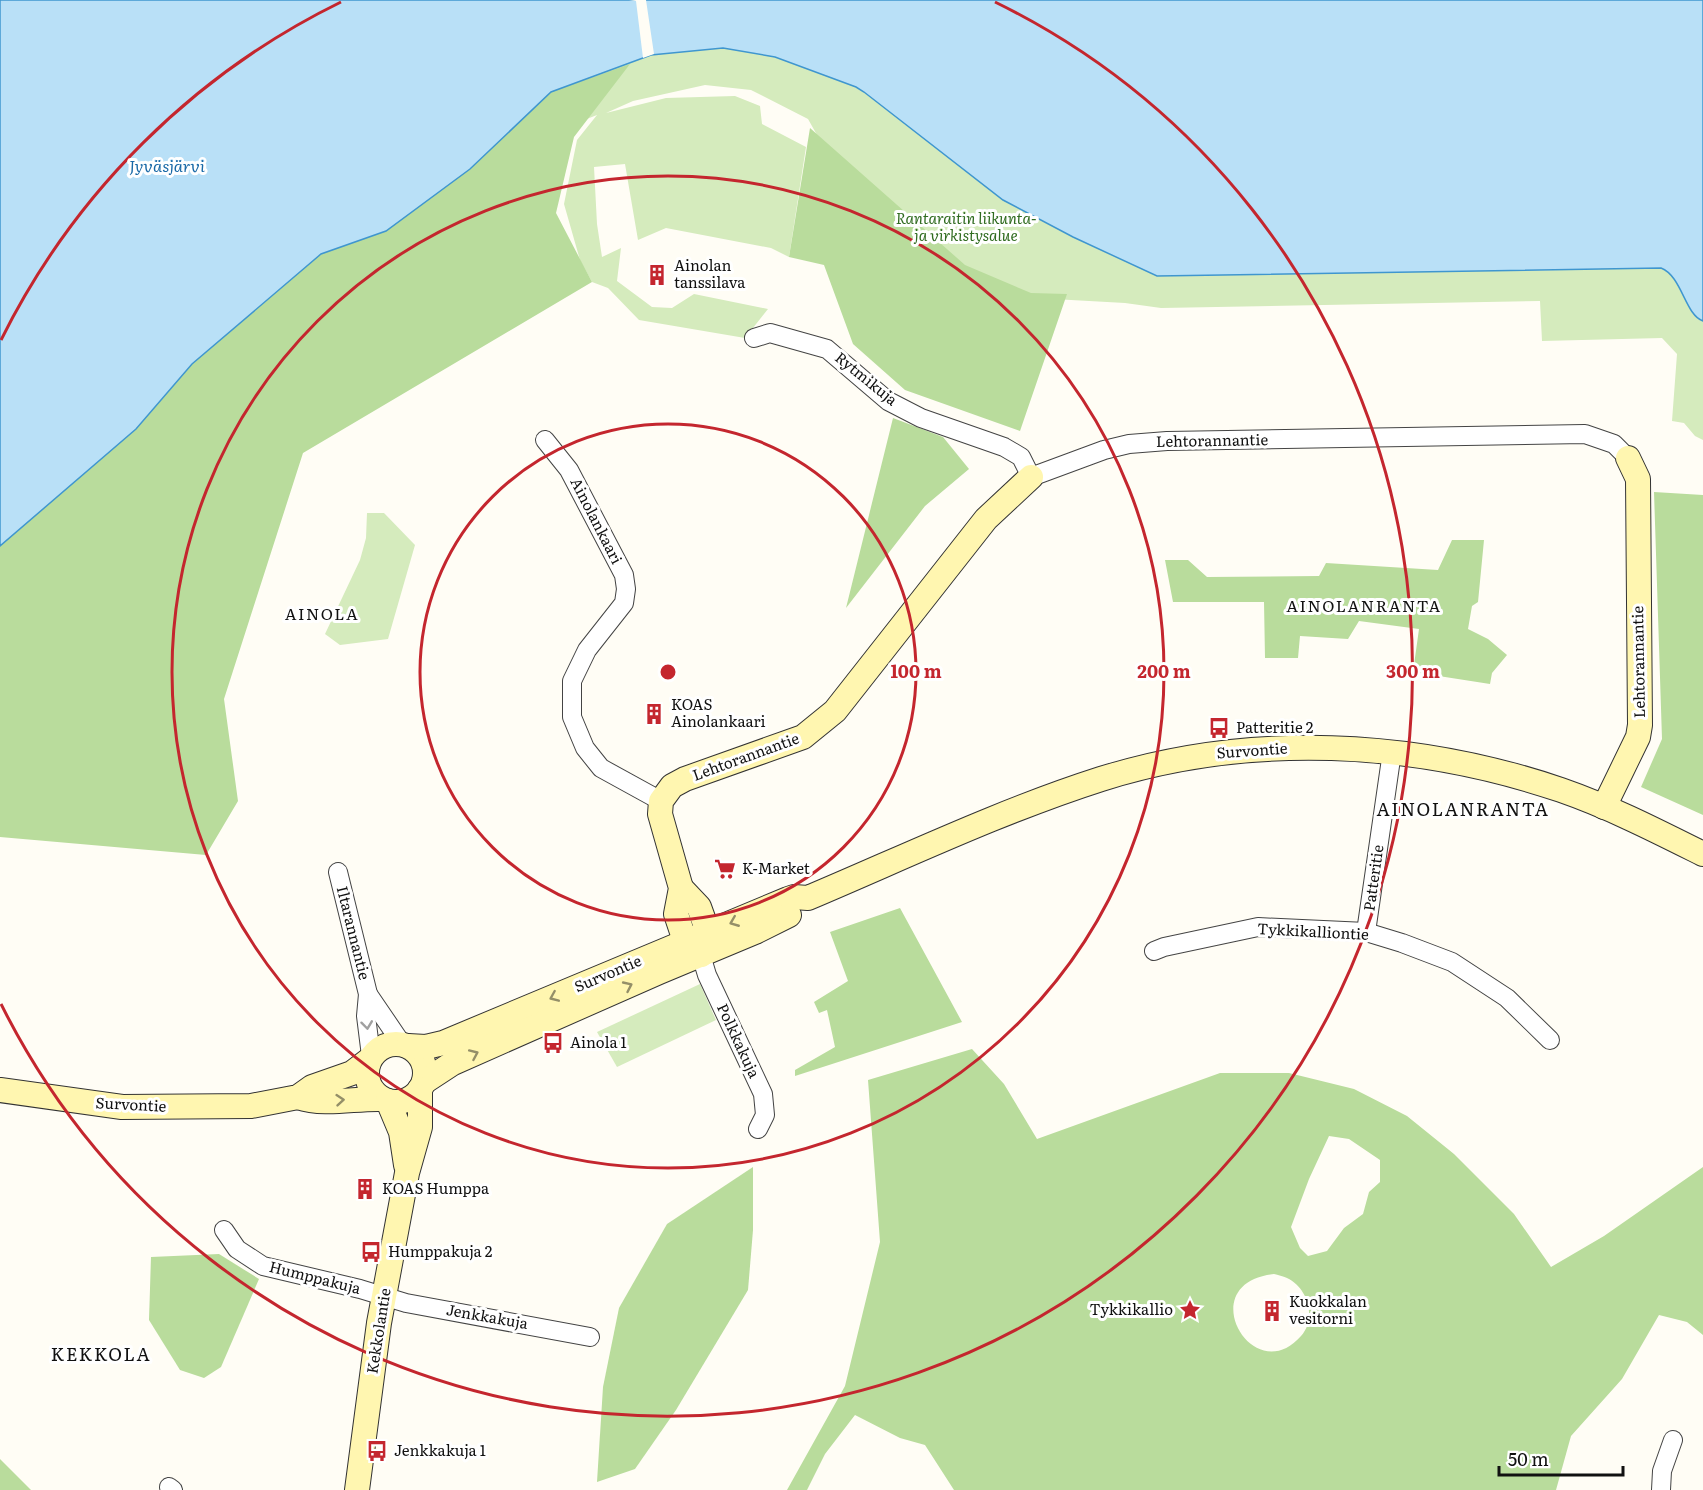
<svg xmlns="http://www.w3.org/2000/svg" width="1703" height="1490" font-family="Literata,serif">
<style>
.green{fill:#d5ebbd}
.forest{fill:#b9dc9c;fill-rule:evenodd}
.water{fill:#b9e0f7;stroke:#3f96cf;stroke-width:1.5}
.pier{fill:#fffdf5}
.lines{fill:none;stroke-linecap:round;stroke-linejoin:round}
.street-casing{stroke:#444;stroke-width:20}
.secondary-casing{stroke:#333;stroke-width:26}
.street{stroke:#fff;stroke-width:18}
.secondary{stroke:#fff6b0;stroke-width:24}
.oneway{stroke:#948f68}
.oneway2{stroke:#a0a0a0}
.ring{fill:none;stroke:#c4262e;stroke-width:3}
.labels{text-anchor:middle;stroke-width:6;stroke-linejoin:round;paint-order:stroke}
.park-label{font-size:15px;font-style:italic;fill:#2f6b1f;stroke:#fff}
.poi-label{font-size:15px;fill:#111;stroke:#fff;text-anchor:start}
.street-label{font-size:15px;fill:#111;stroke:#fff}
.water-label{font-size:16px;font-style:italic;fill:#1768a6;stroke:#fff}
.neighbourhood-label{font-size:16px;letter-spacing:1.5px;fill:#111;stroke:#fff}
.quarter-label{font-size:18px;letter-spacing:1.5px;fill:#111;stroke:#fff}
.centre{fill:#c4262e;stroke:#fff;stroke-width:3}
.ring-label{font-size:18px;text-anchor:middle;font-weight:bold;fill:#c4262e;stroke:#fff;stroke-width:6;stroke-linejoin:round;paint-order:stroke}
</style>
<rect width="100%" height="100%" fill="#fffdf5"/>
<g class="green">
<path d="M 568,0 L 1456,227 L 1471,271 L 1564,270 L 1565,231 L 1703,259 L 1703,440 L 1695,436 L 1684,423 L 1672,421 L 1677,354 L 1662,338 L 1542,341 L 1540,301 L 1161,308 L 1125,303 L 1035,298 L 985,287 L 830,158 L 808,119 L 751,90 L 705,85 L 633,101 L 606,113 L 666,98 L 735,96 L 760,106 L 762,124 L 806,147 L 789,257 L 771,248 L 666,228 L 638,240 L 625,164 L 594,167 L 597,224 L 602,257 L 621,248 L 617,281 L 652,307 L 672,308 L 694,294 L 768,309 L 745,338 L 639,320 L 608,288 L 592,282 L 580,260 L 564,204 L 577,140 L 597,115 L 569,126 L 0,613 L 0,455 Z"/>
<path d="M 367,513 L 384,513 L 415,545 L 388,639 L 340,645 L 325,634 L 360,560 L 366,538 Z"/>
<path d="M 700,984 L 716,1020 L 617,1067 L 597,1032 Z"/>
</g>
<g class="forest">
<path d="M 630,64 L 574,137 L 556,213 L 592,282 L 303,453 L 224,699 L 238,801 L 206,855 L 0,837 L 0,546 L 136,429 L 192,364 L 321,254 L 386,231 L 470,169 L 551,92 Z"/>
<path d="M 810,128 L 965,265 L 1031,293 L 1067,294 L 1020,431 L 905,390 L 853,344 L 824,265 L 789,257 Z"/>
<path d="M 893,418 L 943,437 L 969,469 L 925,506 L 846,608 Z"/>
<path d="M 1654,492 L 1703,495 L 1703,815 L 1641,787 L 1662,739 Z"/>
<path d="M 1452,540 L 1484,540 L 1478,602 L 1472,606 L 1468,629 L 1488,639 L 1507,655 L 1492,673 L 1490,684 L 1413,672 L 1419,629 L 1359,621 L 1348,639 L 1300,636 L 1298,658 L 1265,658 L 1264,602 L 1173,602 L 1165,560 L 1188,560 L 1207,577 L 1319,576 L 1326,563 L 1438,570 Z"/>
<path d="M 900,908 L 962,1022 L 795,1076 L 795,1070 L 835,1047 L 827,1010 L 819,1013 L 814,1002 L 848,981 L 830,932 Z"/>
<path d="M 972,1049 L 1004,1084 L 1037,1139 L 1220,1073 L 1289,1073 L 1354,1089 L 1407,1116 L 1454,1154 L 1514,1214 L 1551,1267 L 1604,1236 L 1703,1167 L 1703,1335 L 1687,1322 L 1659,1315 L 1622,1379 L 1571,1436 L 1556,1490 L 954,1490 L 925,1445 L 900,1438 L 855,1415 L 825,1454 L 807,1490 L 787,1490 L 845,1386 L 880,1242 L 868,1080 ZM 1329,1136 L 1349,1139 L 1380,1160 L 1380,1182 L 1369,1192 L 1363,1214 L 1344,1228 L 1327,1251 L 1308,1256 L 1300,1248 L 1291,1227 L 1309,1179 ZM 1274,1274 C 1278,1275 1283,1276 1287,1278 C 1308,1288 1317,1318 1301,1336 C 1253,1391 1191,1283 1274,1274 Z"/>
<path d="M 753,1167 L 753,1230 L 748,1290 L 676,1410 L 635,1469 L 597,1482 L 603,1387 L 619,1308 L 667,1224 Z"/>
<path d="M 219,1254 L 259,1279 L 221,1367 L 204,1378 L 180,1370 L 149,1320 L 151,1257 Z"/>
<path d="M 0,1459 L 31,1490 L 0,1490 Z"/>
</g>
<path class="water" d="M 0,0 L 1703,0 L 1703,321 C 1685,315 1682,276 1661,268 L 1157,276 L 1073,237 L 1003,200 L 864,92 L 856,87 L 775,57 L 723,48 L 651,55 L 551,92 L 470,169 L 386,231 L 321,254 L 192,364 L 136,429 L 0,546 Z"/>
<path class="pier" d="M 629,0 L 646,0 L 654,54 L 643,58 L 636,1 Z"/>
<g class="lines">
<defs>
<g id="street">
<path d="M 754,338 L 770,333 L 827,349 L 888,401 L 921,418 L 1004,447 L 1021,457 L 1031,477 L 1104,450 L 1129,444 L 1167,441 L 1585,434 L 1614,444 L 1628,458"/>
<path d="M 545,440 L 569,470 L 624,575 L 626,589 L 624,603 L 587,650 L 572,681 L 572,717 L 585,748 L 601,768 L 661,801"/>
<path d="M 338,872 L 368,994 L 366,1016 L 371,1056"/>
<path d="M 1366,932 L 1392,752"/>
<path d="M 1154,951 L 1164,947 L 1258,927 L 1366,932 L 1402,943 L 1452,962 L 1507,998 L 1550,1040"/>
<path d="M 701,955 L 707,975 L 763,1094 L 765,1115 L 758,1129"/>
<path d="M 368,994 L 402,1044"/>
<path d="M 224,1230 L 237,1249 L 263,1266 L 360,1289 L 406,1303 L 590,1337"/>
<path d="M 169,1487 L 173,1490"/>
<path d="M 1661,1490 L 1662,1471 L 1673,1440"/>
</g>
<g id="secondary">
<path d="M 1604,807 L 1638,737 L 1640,725 L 1638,479 L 1628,458"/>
<path d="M 681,888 L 699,907 L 708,932 L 703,948"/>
<path d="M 701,955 L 685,941 L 676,914 L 681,888 L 660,814 L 661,801 L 672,786 L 685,779 L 803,737 L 835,711 L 986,519 L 1031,477"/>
<circle cx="396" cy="1073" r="29"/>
<path d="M 408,1046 L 426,1047 L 443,1043 L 788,899 L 794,897 L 808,898 C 905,857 1001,811 1101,779 C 1250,732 1414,740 1561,790 C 1610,807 1657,831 1703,854"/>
<path d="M 424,1082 L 453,1063 L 659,972 L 755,932 L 789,915"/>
<path d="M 0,1090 L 122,1107 L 251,1106 L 298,1097 L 312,1087 L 352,1073 L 369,1060"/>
<path d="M 298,1097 C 326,1106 354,1098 382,1099"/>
<path d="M 388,1101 L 401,1132 L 406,1165"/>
<path d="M 357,1490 L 379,1323 L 407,1173 L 420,1127 L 420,1089"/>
</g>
</defs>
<use href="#street" class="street-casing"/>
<use href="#secondary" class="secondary-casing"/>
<use href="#street" class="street"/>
<use href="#secondary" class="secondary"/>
</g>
<defs><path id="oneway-chevron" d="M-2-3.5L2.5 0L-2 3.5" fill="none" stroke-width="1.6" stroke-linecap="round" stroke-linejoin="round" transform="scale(1.5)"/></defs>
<g class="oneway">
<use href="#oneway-chevron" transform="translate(734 922) rotate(158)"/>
<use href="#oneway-chevron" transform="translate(628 986) rotate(-25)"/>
<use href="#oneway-chevron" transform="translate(554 997) rotate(157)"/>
<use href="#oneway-chevron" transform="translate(474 1054) rotate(-24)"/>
<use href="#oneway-chevron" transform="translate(340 1100) rotate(-5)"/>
</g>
<use class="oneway2" href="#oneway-chevron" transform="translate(367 1025) rotate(83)"/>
<g class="ring">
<circle cx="668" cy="672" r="248"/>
<circle cx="668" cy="672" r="496"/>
<path d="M1 340A745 745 0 0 1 341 2M995 2A745 745 0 1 1 1 1004"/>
</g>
<defs>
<symbol id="building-bare" viewBox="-9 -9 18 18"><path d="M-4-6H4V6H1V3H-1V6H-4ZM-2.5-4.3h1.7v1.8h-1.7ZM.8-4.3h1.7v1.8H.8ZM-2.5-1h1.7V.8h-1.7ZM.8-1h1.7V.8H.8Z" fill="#c4262e" stroke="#fff" stroke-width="2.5" paint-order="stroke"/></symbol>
<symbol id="bus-bare" viewBox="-9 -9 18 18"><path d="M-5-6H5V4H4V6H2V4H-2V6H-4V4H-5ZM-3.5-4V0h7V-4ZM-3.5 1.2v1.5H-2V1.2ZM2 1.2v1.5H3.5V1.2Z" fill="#c4262e" stroke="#fff" stroke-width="2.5" paint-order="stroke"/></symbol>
<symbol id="supermarket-bare" viewBox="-9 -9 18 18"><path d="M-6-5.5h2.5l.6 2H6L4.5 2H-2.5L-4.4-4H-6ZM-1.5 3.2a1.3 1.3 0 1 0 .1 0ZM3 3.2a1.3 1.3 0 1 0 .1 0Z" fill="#c4262e" stroke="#fff" stroke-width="2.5" paint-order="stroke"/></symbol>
<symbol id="sight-bare" viewBox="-9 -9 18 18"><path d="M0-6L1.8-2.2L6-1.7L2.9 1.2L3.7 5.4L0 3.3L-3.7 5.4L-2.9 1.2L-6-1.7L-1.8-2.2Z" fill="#c4262e" stroke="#fff" stroke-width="2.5" paint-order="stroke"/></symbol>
</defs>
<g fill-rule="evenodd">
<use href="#building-bare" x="642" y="260" width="30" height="30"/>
<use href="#building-bare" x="639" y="699" width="30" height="30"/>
<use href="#bus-bare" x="1204" y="713" width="30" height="30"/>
<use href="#supermarket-bare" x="710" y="854" width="30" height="30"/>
<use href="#bus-bare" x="538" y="1028" width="30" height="30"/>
<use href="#building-bare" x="350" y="1174" width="30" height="30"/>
<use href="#bus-bare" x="356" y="1237" width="30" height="30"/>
<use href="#sight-bare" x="1175" y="1295" width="30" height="30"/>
<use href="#building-bare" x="1257" y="1296" width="30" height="30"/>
<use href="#bus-bare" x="362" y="1436" width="30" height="30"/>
</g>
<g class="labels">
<g class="park-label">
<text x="966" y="224">Rantaraitin liikunta-<tspan x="966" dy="17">ja virkistysalue</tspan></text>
</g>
<g class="poi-label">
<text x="674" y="271">Ainolan<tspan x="674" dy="17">tanssilava</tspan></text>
<text x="671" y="710">KOAS<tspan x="671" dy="17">Ainolankaari</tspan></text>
<text x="1236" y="733">Patteritie 2</text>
<text x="742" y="874">K-Market</text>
<text x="570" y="1048">Ainola 1</text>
<text x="382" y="1194">KOAS Humppa</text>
<text x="388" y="1257">Humppakuja 2</text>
<text x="1289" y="1307">Kuokkalan<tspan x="1289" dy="17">vesitorni</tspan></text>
<text x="1173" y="1315" text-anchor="end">Tykkikallio</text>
<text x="394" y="1456">Jenkkakuja 1</text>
</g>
<g class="street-label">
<text transform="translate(866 379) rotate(39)" y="5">Rytmikuja</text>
<text transform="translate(1212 441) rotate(-1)" y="5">Lehtorannantie</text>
<text transform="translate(596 521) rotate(63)" y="5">Ainolankaari</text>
<text transform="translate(1639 662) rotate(-91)" y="5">Lehtorannantie</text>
<text transform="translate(1252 751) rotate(-4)" y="5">Survontie</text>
<text transform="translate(746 757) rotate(-20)" y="5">Lehtorannantie</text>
<text transform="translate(1374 878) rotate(-82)" y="5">Patteritie</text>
<text transform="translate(1313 932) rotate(3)" y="5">Tykkikalliontie</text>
<text transform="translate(353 933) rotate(76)" y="5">Iltarannantie</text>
<text transform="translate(608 974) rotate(-23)" y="5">Survontie</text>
<text transform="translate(738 1041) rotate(65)" y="5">Polkkakuja</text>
<text transform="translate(131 1105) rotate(3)" y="5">Survontie</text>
<text transform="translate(315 1278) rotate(14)" y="5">Humppakuja</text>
<text transform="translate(487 1317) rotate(10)" y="5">Jenkkakuja</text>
<text transform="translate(379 1331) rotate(-81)" y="5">Kekkolantie</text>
</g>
<g class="water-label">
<text x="167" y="172">Jyväsjärvi</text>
</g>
<g class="neighbourhood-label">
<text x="1364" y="612">AINOLANRANTA</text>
<text x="322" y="620">AINOLA</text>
</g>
<g class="quarter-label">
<text x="1463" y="816">AINOLANRANTA</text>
<text x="101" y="1361">KEKKOLA</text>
</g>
</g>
<circle cx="668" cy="672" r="9" class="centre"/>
<g class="ring-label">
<text x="916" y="678">100 m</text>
<text x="1164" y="678">200 m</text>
<text x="1413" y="678">300 m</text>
</g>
<path d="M1499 1466v9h124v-9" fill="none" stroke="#111111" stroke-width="3"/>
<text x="1508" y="1466" font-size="18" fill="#111111" stroke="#ffffff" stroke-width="4.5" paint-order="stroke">50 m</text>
</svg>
